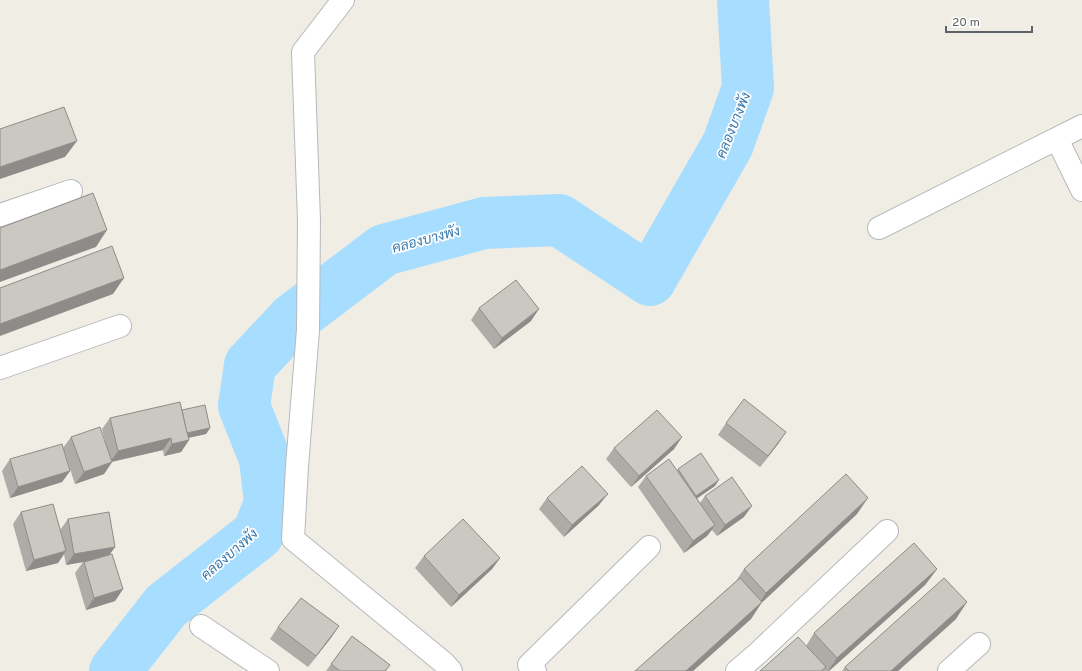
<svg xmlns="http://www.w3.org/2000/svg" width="1082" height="671" font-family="Overpass,Sarabun,sans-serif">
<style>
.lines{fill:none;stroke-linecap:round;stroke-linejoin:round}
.river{stroke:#a7ddff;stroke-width:52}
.minor-casing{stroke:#b6b9bd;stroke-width:24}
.minor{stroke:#fff;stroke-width:22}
.wall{fill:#afaca7}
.shaded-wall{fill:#8e8c88}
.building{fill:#cbc8c2;stroke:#8e8c88}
.labels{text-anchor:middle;stroke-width:3.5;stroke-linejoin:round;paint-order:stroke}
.water-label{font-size:14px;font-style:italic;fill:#3b7aae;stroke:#fff}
</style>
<rect width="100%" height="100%" fill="#f0ede5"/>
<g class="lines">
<path class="river" d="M 115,671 L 166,606 L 258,534 L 270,503 L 265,459 L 244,406 L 250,365 L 293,319 L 384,250 L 484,223 L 559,220 L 650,280 L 728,144 L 748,88 L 743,0"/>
<defs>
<g id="minor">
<path d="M 343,0 L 303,52 L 309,221 L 308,330 L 297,466 L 293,539 L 444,663 L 451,671"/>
<path d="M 1057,139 L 1082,190"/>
<path d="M 0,215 L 71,191"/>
<path d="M 879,228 L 1082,126"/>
<path d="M 0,368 L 120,326"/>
<path d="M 201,626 L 268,671"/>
<path d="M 535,671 L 529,665 L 649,547"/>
<path d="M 737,671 L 758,653 L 887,531"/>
<path d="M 949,671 L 979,644"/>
</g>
</defs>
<use href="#minor" class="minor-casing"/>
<use href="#minor" class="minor"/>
</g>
<g class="wall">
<path d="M 479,308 L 531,321 L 494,349 L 471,320 Z"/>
<path d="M 182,410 L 210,428 L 206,434 L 188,438 L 189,440 L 181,452 L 164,456 L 163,450 L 112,462 L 104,474 L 75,484 L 63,448 L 71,437 L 105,441 L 102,429 L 110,418 Z"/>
<path d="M 726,423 L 786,432 L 778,444 L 760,467 L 718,435 Z"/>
<path d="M 682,437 L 674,449 L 631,487 L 606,459 L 614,448 Z"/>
<path d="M 10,459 L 70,471 L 62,482 L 10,498 L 2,471 Z"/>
<path d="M 678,469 L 715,486 L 697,498 L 700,503 L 705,496 L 744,517 L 717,536 L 712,530 L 707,536 L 684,553 L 638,487 L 646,476 L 677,471 Z"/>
<path d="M 547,498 L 599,505 L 564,537 L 539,509 Z"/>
<path d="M 21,512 L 60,530 L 68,519 L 115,547 L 110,554 L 123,589 L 115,601 L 86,610 L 75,573 L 83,562 L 66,565 L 64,554 L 58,563 L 26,571 L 13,524 Z"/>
<path d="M 857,514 L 762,602 L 751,619 L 693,671 L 635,671 L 736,581 L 744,569 Z"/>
<path d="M 424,556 L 500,558 L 492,569 L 451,607 L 415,568 Z"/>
<path d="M 937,569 L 925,585 L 829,671 L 760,671 L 806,646 L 814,633 Z"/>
<path d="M 956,619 L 898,671 L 842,671 L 845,667 Z"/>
<path d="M 339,626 L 308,667 L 270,639 L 278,627 Z"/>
<path d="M 352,636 L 390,665 L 386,671 L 326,671 Z"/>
</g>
<g class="shaded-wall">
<path d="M 77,141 L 65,157 L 0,179 L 0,167 Z"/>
<path d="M 107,230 L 96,247 L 0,282 L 0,270 Z"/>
<path d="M 124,278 L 113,294 L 0,336 L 0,324 Z"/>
<path d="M 539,309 L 531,321 L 494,349 L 502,338 Z"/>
<path d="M 210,428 L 206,434 L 178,440 L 182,434 Z"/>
<path d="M 786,432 L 778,444 L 760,467 L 768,456 Z"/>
<path d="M 682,437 L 674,449 L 631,487 L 639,476 Z"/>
<path d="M 171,438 L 163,450 L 110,462 L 118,451 Z"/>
<path d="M 189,440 L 181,452 L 164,456 L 172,444 Z"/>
<path d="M 112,462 L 104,474 L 75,484 L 84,472 Z"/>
<path d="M 70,471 L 62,482 L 10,498 L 18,487 Z"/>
<path d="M 719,480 L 715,486 L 692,502 L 696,496 Z"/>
<path d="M 608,494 L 599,505 L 564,537 L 572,525 Z"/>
<path d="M 868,498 L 857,514 L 755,609 L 766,593 Z"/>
<path d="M 752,506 L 744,517 L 717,536 L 725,525 Z"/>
<path d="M 715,525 L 707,536 L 684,553 L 693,541 Z"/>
<path d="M 115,547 L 107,558 L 66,565 L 74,554 Z"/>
<path d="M 66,551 L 58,563 L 26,571 L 34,560 Z"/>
<path d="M 500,558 L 492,569 L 451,607 L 459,595 Z"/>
<path d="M 937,569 L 925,585 L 829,671 L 828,671 L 837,658 Z"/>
<path d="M 123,589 L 115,601 L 86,610 L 94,598 Z"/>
<path d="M 762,602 L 751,619 L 693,671 L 686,671 Z"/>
<path d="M 967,602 L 956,619 L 898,671 L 891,671 Z"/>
<path d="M 339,626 L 331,638 L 308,667 L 316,656 Z"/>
</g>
<g class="building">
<path d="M 64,107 L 77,141 L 0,167 L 0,129 Z"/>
<path d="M 93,193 L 107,230 L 0,270 L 0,228 Z"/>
<path d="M 112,246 L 124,278 L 0,324 L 0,288 Z"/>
<path d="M 516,280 L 539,309 L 502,338 L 479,308 Z"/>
<path d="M 744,399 L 786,432 L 768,456 L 726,423 Z"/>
<path d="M 180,402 L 189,440 L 172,444 L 171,438 L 118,451 L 110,418 Z"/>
<path d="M 205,405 L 210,428 L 187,433 L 182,410 Z"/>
<path d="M 657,410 L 682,437 L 639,476 L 614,448 Z"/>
<path d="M 100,427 L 112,462 L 84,472 L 71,437 Z"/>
<path d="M 62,444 L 70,471 L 18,487 L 10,459 Z"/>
<path d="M 701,453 L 719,480 L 696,496 L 678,469 Z"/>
<path d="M 669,459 L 715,525 L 693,541 L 646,476 Z"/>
<path d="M 582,466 L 608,494 L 572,525 L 547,498 Z"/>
<path d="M 846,474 L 868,498 L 766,593 L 744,569 Z"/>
<path d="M 732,477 L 752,506 L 725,525 L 705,496 Z"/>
<path d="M 53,504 L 66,551 L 34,560 L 21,512 Z"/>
<path d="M 109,512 L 115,547 L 74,554 L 68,519 Z"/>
<path d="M 463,519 L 500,558 L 459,595 L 424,556 Z"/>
<path d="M 914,543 L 937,569 L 837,658 L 814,633 Z"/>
<path d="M 112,554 L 123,589 L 94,598 L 84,562 Z"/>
<path d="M 740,578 L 762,602 L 686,671 L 635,671 Z"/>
<path d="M 944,578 L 967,602 L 891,671 L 849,671 L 845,667 Z"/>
<path d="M 301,598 L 339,626 L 316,656 L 278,627 Z"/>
<path d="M 352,636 L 390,665 L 385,671 L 340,671 L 331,664 Z"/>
<path d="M 798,637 L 826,667 L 821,671 L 760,671 Z"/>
</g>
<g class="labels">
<g class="water-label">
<text transform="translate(733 125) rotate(-68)" y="5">คลองบางพัง</text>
<text transform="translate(426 239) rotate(-15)" y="5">คลองบางพัง</text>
<text transform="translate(229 554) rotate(-41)" y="5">คลองบางพัง</text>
</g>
</g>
<path d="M946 26v6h86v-6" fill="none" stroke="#5d6267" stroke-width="2"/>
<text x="952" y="26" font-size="12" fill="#5d6267" stroke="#ffffff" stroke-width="3" paint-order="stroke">20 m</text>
</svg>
